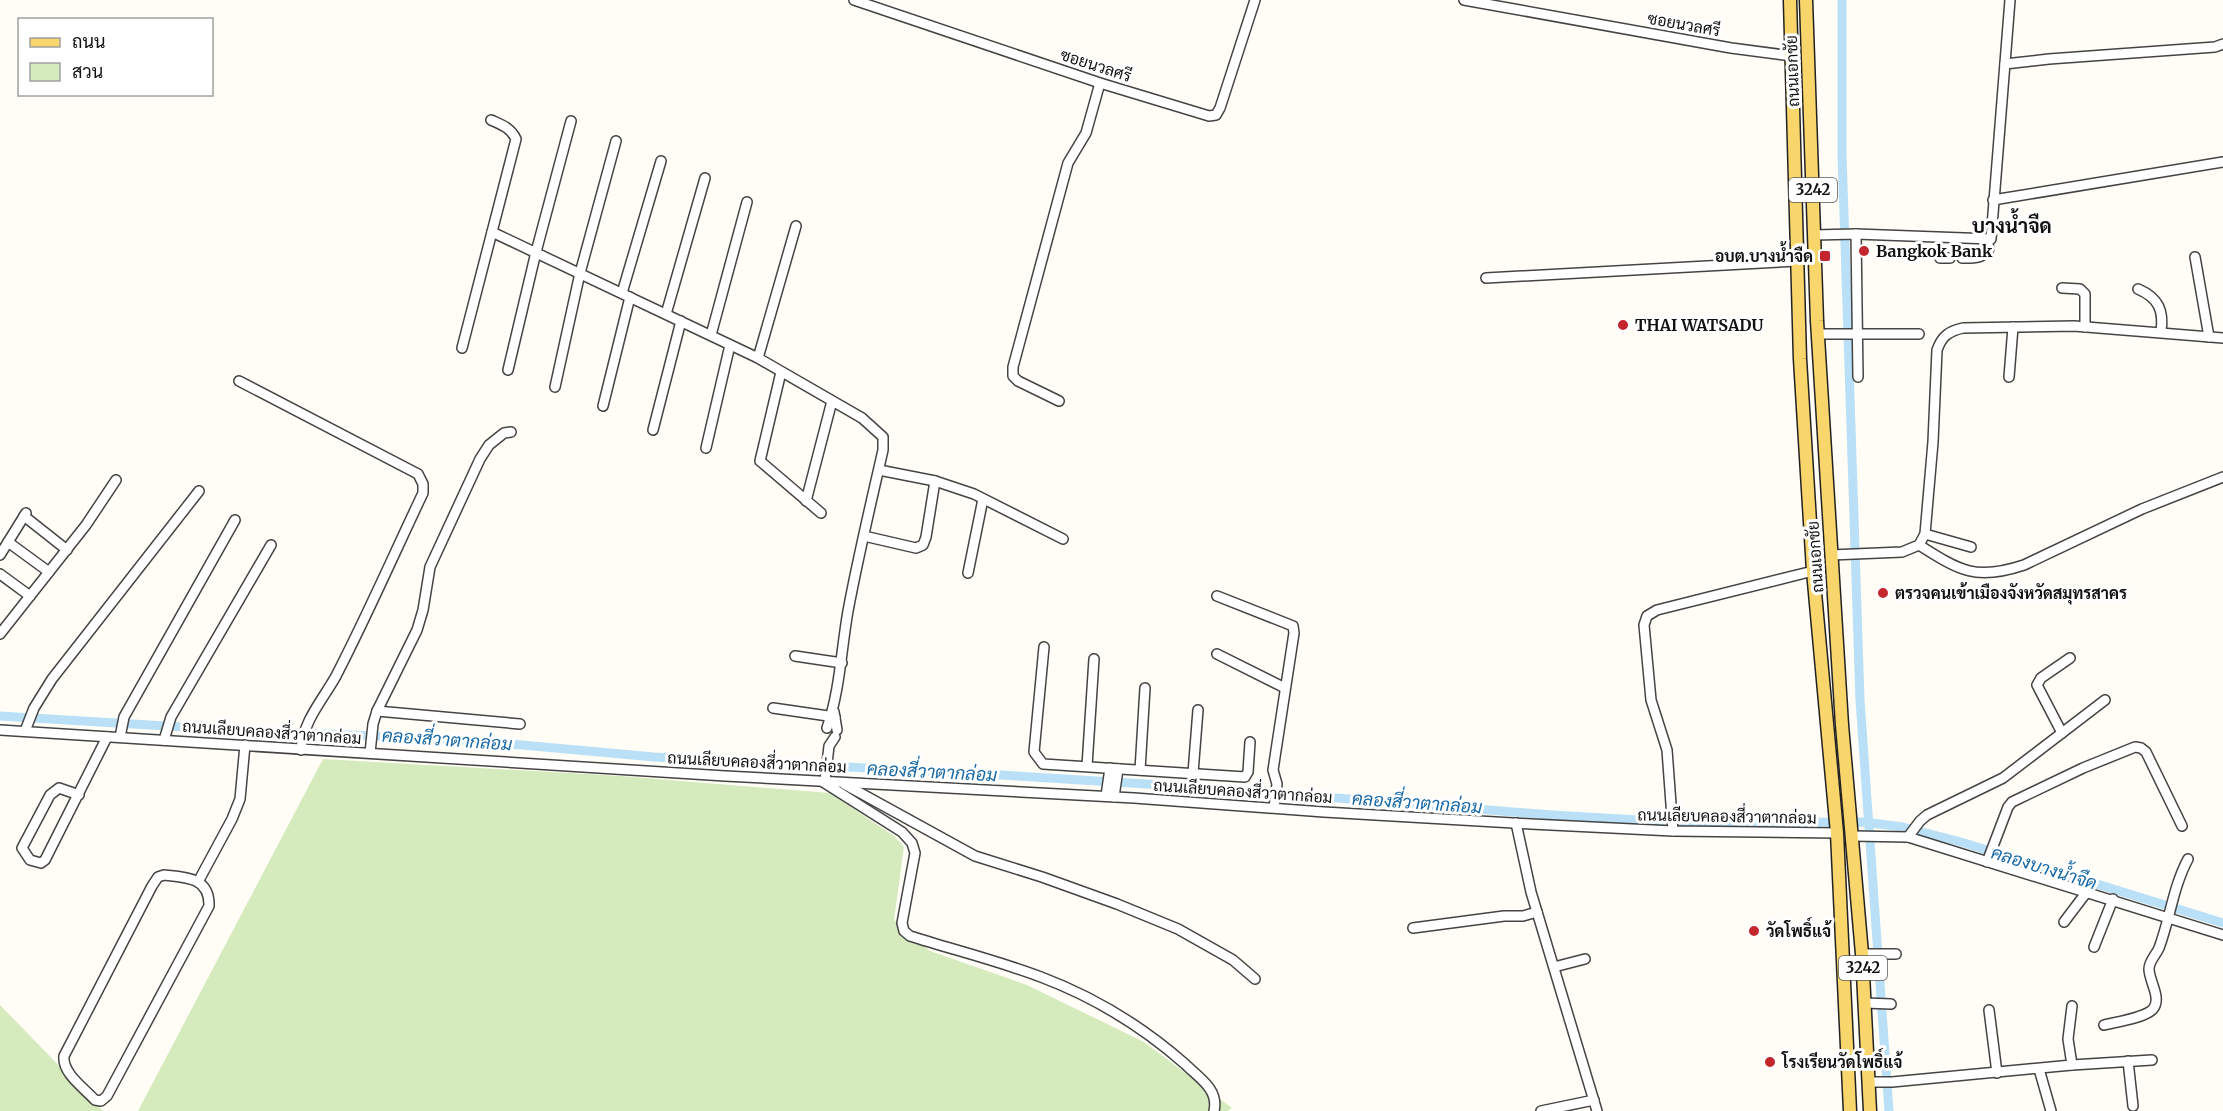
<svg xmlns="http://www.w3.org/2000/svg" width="2223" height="1111" font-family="Merriweather,Sarabun,serif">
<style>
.green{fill:#d5ebbd}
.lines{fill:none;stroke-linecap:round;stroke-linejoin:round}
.canal{stroke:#b9e0f7;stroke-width:9}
.minor-casing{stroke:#444;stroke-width:12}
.major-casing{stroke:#222;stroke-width:15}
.minor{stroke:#fff;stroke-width:9}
.major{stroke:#f9d66b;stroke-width:12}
.poi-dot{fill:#c4262e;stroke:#fff;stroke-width:2}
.labels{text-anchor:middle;stroke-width:6;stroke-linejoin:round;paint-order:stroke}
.shield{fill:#fff;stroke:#585858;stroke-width:1.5}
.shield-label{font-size:15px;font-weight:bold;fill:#111}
.street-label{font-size:16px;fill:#111;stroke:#fff}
.poi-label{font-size:16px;font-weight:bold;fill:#111;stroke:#fff;text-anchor:start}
.water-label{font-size:18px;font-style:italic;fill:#1768a6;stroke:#fff}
.quarter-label{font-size:20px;font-weight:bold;fill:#111;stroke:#fff}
</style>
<rect width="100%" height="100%" fill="#fffdf5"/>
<g class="green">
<path d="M 323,759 L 620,776 L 830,793 L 894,836 L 904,847 L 894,920 L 930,951 L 1027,985 L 1144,1042 L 1232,1108 L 1228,1111 L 138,1111 Z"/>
<path d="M 0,1005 L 103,1111 L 0,1111 Z"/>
</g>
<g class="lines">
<g class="canal">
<path d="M 1842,0 L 1842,154 L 1860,700 L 1889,1111"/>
<path d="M 0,716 L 232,730 L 468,740 L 654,757 L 1001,775 L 1211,788 L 1552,815 L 1692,823 L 1864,822 L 1903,827 L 1961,842 L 2223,923"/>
</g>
<defs>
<g id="minor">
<path d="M 854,0 L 1100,83 L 1209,116 L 1216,115 L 1220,108 L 1255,0"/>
<path d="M 1464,0 L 1731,48 L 1792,56"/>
<path d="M 2005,64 L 2049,59 L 2215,47 L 2223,44"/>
<path d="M 1993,200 L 2223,162"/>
<path d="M 492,232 L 758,358 L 862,418 L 883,437 L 883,450 C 871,503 858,557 848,611 C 841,651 840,690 827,728"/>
<path d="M 1856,234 L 1858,377"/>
<path d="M 1814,235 L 1856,234 L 1991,239 L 2010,0"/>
<path d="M 2195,257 L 2209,337"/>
<path d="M 1940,258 L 1950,258"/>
<path d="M 1962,258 C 1974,258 1982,259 1989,249 L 1987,239"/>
<path d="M 1486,278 L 1797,261"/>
<path d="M 2062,288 L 2080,289 L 2085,294 L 2085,327"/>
<path d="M 2138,289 C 2159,298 2164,311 2161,332"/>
<path d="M 622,293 L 661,161"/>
<path d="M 666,314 L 705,178"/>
<path d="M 1818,334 L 1919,334"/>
<path d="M 711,335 L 747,202"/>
<path d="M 462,348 L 516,139 C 511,128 502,125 491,120"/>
<path d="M 758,358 L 796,226"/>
<path d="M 508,370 L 536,252 L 571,121"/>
<path d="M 781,372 L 760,461 L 821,513"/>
<path d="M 2009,377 L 2013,327"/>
<path d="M 239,381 L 418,474 L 423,484 L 423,493 C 394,554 367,616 336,676 C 322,701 303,721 301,750"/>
<path d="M 555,387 L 580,273 L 616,141"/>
<path d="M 1059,401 L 1018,381 L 1013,376 L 1013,367 L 1068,163 L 1086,133 L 1100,83"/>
<path d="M 603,406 L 630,297"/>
<path d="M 653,430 L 681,321"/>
<path d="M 706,448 L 730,345"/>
<path d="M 879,470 L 935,481 L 974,494 L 1063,539"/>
<path d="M 806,501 L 832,401"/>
<path d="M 24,516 L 67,550"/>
<path d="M 1925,534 L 1971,547"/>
<path d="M 864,536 L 916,548 L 923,545 L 926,537 L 935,481"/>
<path d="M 8,542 L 49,572"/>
<path d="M 1919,545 C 1960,571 1976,581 2024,565 L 2142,509 L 2223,477"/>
<path d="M 0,555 L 26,513"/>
<path d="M 1831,555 L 1902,552 L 1919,545 L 1925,534 L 1933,442 L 1937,350 C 1942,336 1949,331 1963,328 L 2074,326 L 2223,338"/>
<path d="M 968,573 L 983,499"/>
<path d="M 0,574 L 30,596"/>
<path d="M 1217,596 L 1293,626 L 1294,633 L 1273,770 L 1277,784 L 1274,807"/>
<path d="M 0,634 L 86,525 L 116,480"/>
<path d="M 1044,647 L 1034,752 L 1043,764 L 1245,777 L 1248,772 L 1250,742"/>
<path d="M 1217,654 L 1285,688"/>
<path d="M 795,656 L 842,663"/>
<path d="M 773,708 L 835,717"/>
<path d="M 377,711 L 520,724"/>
<path d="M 834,712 L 837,730"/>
<path d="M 0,730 L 725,776 L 1134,798 L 1324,812 L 1531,824 L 1673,831 L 1837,833"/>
<path d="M 25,731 L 34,708 L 52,679 L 199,491"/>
<path d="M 2062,733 L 2037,685 L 2041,678 L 2070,658"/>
<path d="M 120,737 L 124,717 L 235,520"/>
<path d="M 164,740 L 171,717 L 271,545"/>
<path d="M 370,753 L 373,724 L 377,711 L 417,630 L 423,610 L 430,567 L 480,459 L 489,445 L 504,433 L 511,432"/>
<path d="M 1087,766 L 1094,659"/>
<path d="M 1140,770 L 1145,688"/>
<path d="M 1193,773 L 1198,710"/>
<path d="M 825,781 L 829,746 L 835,737"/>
<path d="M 823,782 L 902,832 L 912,843 L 915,853 L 902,923 L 904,931 L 910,936 C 954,950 999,961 1041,977 C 1094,997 1143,1027 1185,1064 C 1199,1078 1219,1089 1214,1111"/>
<path d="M 844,784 L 975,856 L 1042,877 L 1117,904 L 1178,929 L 1233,960 L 1255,979"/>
<path d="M 79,795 L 59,788 L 50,795 L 22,848 L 30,860 L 41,863 L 45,860 L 107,737"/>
<path d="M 1106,796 L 1110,768"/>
<path d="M 1114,797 L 1118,769"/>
<path d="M 1516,823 L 1531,892 L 1597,1111"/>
<path d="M 1673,831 L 1667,750 L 1651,700 L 1644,625 L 1647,616 L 1657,610 L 1813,571"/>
<path d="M 1853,836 L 1908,837 L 2223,935"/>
<path d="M 1908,837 L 1920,821 L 1927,815 L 2003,778 L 2105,700"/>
<path d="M 1987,862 L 2008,807 L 2012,802 L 2083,768 L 2135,747 L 2141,748 L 2146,752 L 2182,826"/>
<path d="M 164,875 C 185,877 210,877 209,906 L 107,1096 L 101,1101 L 95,1100 C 84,1088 62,1073 64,1056 L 152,886 L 158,877 Z"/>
<path d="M 198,882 L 232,819 L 240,799 L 245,745"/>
<path d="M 2064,922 L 2086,893"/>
<path d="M 1413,928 L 1504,916 L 1523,916 L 1537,912"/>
<path d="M 2094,947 L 2113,899"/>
<path d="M 1862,954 L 1896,954"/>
<path d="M 1554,967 L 1585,959"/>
<path d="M 1865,1003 L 1891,1004"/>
<path d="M 2072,1006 L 2068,1039 L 2072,1065"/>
<path d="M 1989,1010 L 1997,1073"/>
<path d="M 2104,1025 C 2116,1022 2145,1018 2153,1009 C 2162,998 2149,981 2149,969 C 2149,961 2156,955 2159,948 C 2170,919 2173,887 2188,859"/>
<path d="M 2128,1061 L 2133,1106"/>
<path d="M 2039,1069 L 2051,1111"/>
<path d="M 1868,1082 L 1892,1082 L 2072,1065 L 2152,1060"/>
<path d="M 1541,1111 L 1594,1100"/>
</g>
<g id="major">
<path d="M 1790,0 L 1800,359 L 1813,571 L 1837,833 L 1850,1111"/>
<path d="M 1806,0 L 1817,321 L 1842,725 L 1862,954 L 1870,1111"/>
</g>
</defs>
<use href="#minor" class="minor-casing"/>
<use href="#major" class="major-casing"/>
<use href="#minor" class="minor"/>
<use href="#major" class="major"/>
</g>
<g class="poi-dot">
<circle cx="1864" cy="251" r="6"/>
<rect x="1819" y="250" width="12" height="12" rx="3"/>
<circle cx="1623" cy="325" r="6"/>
<circle cx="1883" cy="593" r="6"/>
<circle cx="1754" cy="931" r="6"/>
<circle cx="1770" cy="1062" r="6"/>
</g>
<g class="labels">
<g class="shield">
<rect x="1789" y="178" width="48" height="24" rx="4.5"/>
<rect x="1839" y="956" width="48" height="24" rx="4.5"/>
</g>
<g class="shield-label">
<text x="1813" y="195">3242</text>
<text x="1863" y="973">3242</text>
</g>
<g class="street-label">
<text transform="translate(1684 24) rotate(10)" y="6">ซอยนวลศรี</text>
<text transform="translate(1096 65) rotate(18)" y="6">ซอยนวลศรี</text>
<text transform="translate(1792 71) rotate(-92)" y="6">ถนนเอกชัย</text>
<text transform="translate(1815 557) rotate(-94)" y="6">ถนนเอกชัย</text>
<text transform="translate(272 732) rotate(4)" y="6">ถนนเลียบคลองสี่วาตากล่อม</text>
<text transform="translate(757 762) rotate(3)" y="6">ถนนเลียบคลองสี่วาตากล่อม</text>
<text transform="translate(1243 791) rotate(4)" y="6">ถนนเลียบคลองสี่วาตากล่อม</text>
<text transform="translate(1727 816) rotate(1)" y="6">ถนนเลียบคลองสี่วาตากล่อม</text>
</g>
<g class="poi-label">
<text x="1876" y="257">Bangkok Bank</text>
<text x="1813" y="262" text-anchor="end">อบต.บางน้ำจืด</text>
<text x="1635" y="331">THAI WATSADU</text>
<text x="1895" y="599">ตรวจคนเข้าเมืองจังหวัดสมุทรสาคร</text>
<text x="1766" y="937">วัดโพธิ์แจ้</text>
<text x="1782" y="1068">โรงเรียนวัดโพธิ์แจ้</text>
</g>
<g class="water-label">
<text transform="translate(447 740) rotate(4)" y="6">คลองสี่วาตากล่อม</text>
<text transform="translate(932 772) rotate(3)" y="6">คลองสี่วาตากล่อม</text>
<text transform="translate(1417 803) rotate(4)" y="6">คลองสี่วาตากล่อม</text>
<text transform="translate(2044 868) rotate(17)" y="6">คลองบางน้ำจืด</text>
</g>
<g class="quarter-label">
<text x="2012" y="233">บางน้ำจืด</text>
</g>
</g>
<rect x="18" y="18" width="195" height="78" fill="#ffffff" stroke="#a0a0a0" stroke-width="1.5"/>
<rect x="30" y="38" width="30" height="9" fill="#f9d66b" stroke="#a0a0a0" stroke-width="1.5"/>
<text x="72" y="48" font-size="18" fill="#111111">ถนน</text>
<rect x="30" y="63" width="30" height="18" fill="#d5ebbd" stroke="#a0a0a0" stroke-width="1.5"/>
<text x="72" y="78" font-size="18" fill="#111111">สวน</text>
</svg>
